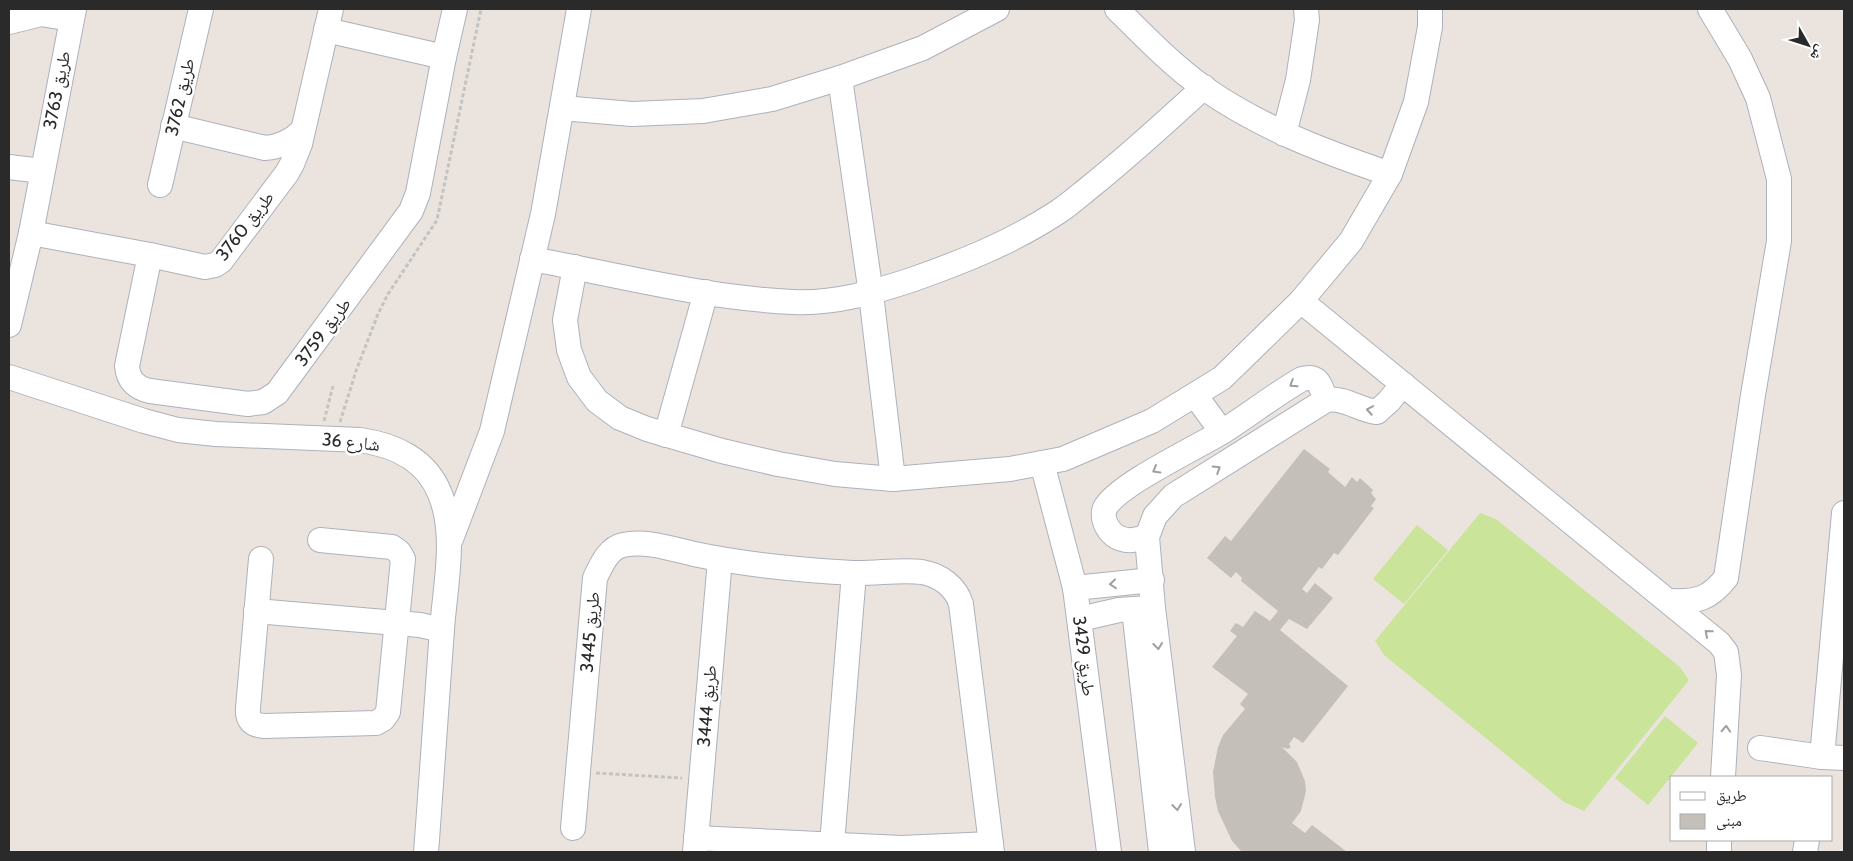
<svg xmlns="http://www.w3.org/2000/svg" width="1853" height="861" font-family="Cabin,'Noto Naskh Arabic',sans-serif">
<style>
.pitch{fill:#cae59a}
.building{fill:#c4bfb9}
.lines{fill:none;stroke-linecap:round;stroke-linejoin:round}
.minor-casing{stroke:#aeb1ba;stroke-width:26}
.path{stroke:#c3c3c3;stroke-width:3;stroke-dasharray:4 2.5;stroke-linecap:butt}
.minor{stroke:#fff;stroke-width:24}
.oneway{stroke:#9f9f9f}
.labels{text-anchor:middle;stroke-width:5;stroke-linejoin:round;paint-order:stroke}
.street-label{font-size:18px;fill:#2a2a2a;stroke:#fff}
</style>
<rect width="100%" height="100%" fill="#ebe4de"/>
<g class="pitch">
<path d="M 1480,513 L 1496,519 L 1680,667 L 1689,680 L 1584,811 L 1564,802 L 1384,655 L 1375,641 Z"/>
<path d="M 1417,525 L 1448,550 L 1404,604 L 1373,579 Z"/>
<path d="M 1665,716 L 1698,743 L 1648,805 L 1615,778 Z"/>
</g>
<path class="building" d="M 1304,449 L 1330,469 L 1328,472 L 1345,487 L 1352,477 L 1357,482 L 1360,478 L 1373,490 L 1371,493 L 1376,499 L 1371,506 L 1374,508 L 1338,555 L 1334,553 L 1322,569 L 1319,567 L 1302,589 L 1307,593 L 1315,583 L 1333,598 L 1307,629 L 1289,619 L 1280,630 L 1348,686 L 1303,743 L 1294,737 L 1289,744 L 1291,747 L 1288,749 L 1282,747 L 1297,762 L 1305,781 L 1306,791 L 1301,811 L 1292,823 L 1305,833 L 1312,825 L 1347,852 L 1242,852 L 1232,841 L 1218,811 L 1215,797 L 1213,772 L 1218,747 L 1223,735 L 1245,709 L 1240,704 L 1248,694 L 1212,667 L 1237,636 L 1230,631 L 1236,623 L 1243,627 L 1255,611 L 1270,621 L 1278,611 L 1241,581 L 1242,578 L 1236,572 L 1231,578 L 1207,558 L 1225,536 L 1231,541 Z"/>
<g class="lines">
<defs>
<g id="minor">
<path d="M 1117,9 C 1145,37 1172,65 1204,88 C 1261,128 1325,152 1390,174"/>
<path d="M 9,22 L 41,14 L 71,19"/>
<path d="M 326,30 L 444,57"/>
<path d="M 840,78 L 871,294 L 893,479"/>
<path d="M 562,108 L 632,114 L 703,111 L 772,99 L 840,78 L 923,48 L 997,9"/>
<path d="M 173,126 L 265,148 C 280,147 291,142 302,131"/>
<path d="M 1284,134 L 1298,80 L 1307,20 L 1306,9"/>
<path d="M 9,167 L 42,171"/>
<path d="M 160,185 L 201,9"/>
<path d="M 31,233 L 150,255 L 205,267 L 215,265 L 221,261 L 287,173 L 292,164 L 300,144 L 331,9"/>
<path d="M 150,255 L 127,366 C 128,380 136,388 150,391 L 248,404 L 263,402 L 277,393 L 411,211 L 418,193 L 444,57 L 455,9"/>
<path d="M 532,259 C 618,275 705,298 793,302 C 835,304 875,292 914,279 C 965,261 1012,242 1058,212 C 1069,205 1080,195 1090,187 C 1130,155 1167,121 1204,87"/>
<path d="M 575,267 L 565,320 L 569,350 L 579,377 L 597,401 L 620,418 L 647,429 L 722,451 L 778,464 L 835,474 L 893,479 L 1010,469 L 1063,459 L 1152,421 L 1222,378 L 1301,301 L 1351,241 L 1390,174 L 1416,102 L 1430,27 L 1430,9"/>
<path d="M 1301,301 L 1719,643 L 1726,652 L 1729,675 L 1723,777"/>
<path d="M 9,325 L 31,233 L 74,9"/>
<path d="M 9,377 L 144,421 L 178,430 L 216,434 L 360,440 C 395,445 427,460 440,494 C 457,534 445,587 442,629 C 437,704 432,778 426,852"/>
<path d="M 1195,395 L 1222,432"/>
<path d="M 666,435 L 706,292"/>
<path d="M 1042,463 L 1075,588 L 1109,852"/>
<path d="M 1147,537 C 1135,540 1125,543 1114,535 C 1107,529 1101,518 1105,508 C 1117,485 1196,448 1222,432 C 1249,415 1274,395 1302,379 C 1320,374 1320,387 1326,400"/>
<path d="M 451,539 L 492,431 L 543,214 L 579,9"/>
<path d="M 261,559 L 248,708 C 247,720 252,725 264,726 L 376,723 L 383,719 L 388,712 L 403,559 L 399,552 L 392,547 L 320,540"/>
<path d="M 1075,588 L 1152,580"/>
<path d="M 1670,601 C 1698,602 1709,599 1726,578 L 1753,395 L 1779,241 L 1779,179 L 1758,98 L 1740,59 L 1710,9"/>
<path d="M 1134,609 L 1161,852"/>
<path d="M 256,611 L 420,625 L 442,630"/>
<path d="M 1080,619 L 1119,610 L 1150,608"/>
<path d="M 1760,748 L 1822,757 L 1844,758"/>
<path d="M 1822,757 L 1844,513"/>
<path d="M 573,828 L 595,578 C 601,566 608,548 623,545 C 646,540 672,549 694,554 C 746,565 800,570 853,573 C 875,574 901,569 922,572 C 940,575 956,587 961,604 L 992,852"/>
<path d="M 696,838 L 901,848 L 991,844"/>
<path d="M 832,844 L 854,573"/>
<path d="M 695,852 L 720,559"/>
<path d="M 1183,852 L 1153,608 L 1147,537 L 1155,516 L 1173,496 L 1326,400 C 1345,397 1359,410 1377,412 L 1389,401 L 1403,384"/>
<path d="M 1719,852 L 1719,840"/>
<path d="M 1805,852 L 1807,840"/>
</g>
</defs>
<use href="#minor" class="minor-casing"/>
<g class="path">
<path d="M 324,421 L 333,386"/>
<path d="M 340,422 L 356,371 L 378,314 L 388,294 L 437,220 L 481,9"/>
<path d="M 596,773 L 682,778"/>
</g>
<use href="#minor" class="minor"/>
</g>
<defs><path id="oneway-chevron" d="M-2-3.5L2.5 0L-2 3.5" fill="none" stroke-width="1.6" stroke-linecap="round" stroke-linejoin="round" transform="scale(1.25)"/></defs>
<g class="oneway">
<use href="#oneway-chevron" transform="translate(1293 384) rotate(147)"/>
<use href="#oneway-chevron" transform="translate(1370 410) rotate(-170)"/>
<use href="#oneway-chevron" transform="translate(1217 469) rotate(-32)"/>
<use href="#oneway-chevron" transform="translate(1156 470) rotate(150)"/>
<use href="#oneway-chevron" transform="translate(1113 584) rotate(175)"/>
<use href="#oneway-chevron" transform="translate(1708 633) rotate(-139)"/>
<use href="#oneway-chevron" transform="translate(1158 646) rotate(83)"/>
<use href="#oneway-chevron" transform="translate(1726 729) rotate(-87)"/>
<use href="#oneway-chevron" transform="translate(1177 807) rotate(83)"/>
</g>
<g class="labels">
<g class="street-label">
<text transform="translate(57 90) rotate(-79)" y="6">طريق 3763</text>
<text transform="translate(180 97) rotate(-77)" y="6">طريق 3762</text>
<text transform="translate(245 226) rotate(-52)" y="6">طريق 3760</text>
<text transform="translate(323 332) rotate(-53)" y="6">طريق 3759</text>
<text transform="translate(351 442) rotate(6)" y="6">شارع 36</text>
<text transform="translate(590 632) rotate(-85)" y="6">طريق 3445</text>
<text transform="translate(1084 656) rotate(83)" y="6">طريق 3429</text>
<text transform="translate(707 706) rotate(-85)" y="6">طريق 3444</text>
</g>
</g>
<rect width="1853" height="861" fill="none" stroke="#2a2a2a" stroke-width="20"/>
<rect x="1670" y="776" width="162" height="65" fill="#ffffff" stroke="#aaaaaa"/>
<rect x="1680" y="792" width="25" height="8" fill="#ffffff" stroke="#aaaaaa"/>
<text x="1716" y="801" font-size="15" fill="#2a2a2a">طريق</text>
<rect x="1680" y="814" width="25" height="15" fill="#c4bfb9" stroke="#aaaaaa"/>
<text x="1716" y="826" font-size="15" fill="#2a2a2a">مبنى</text>
<g transform="translate(1808 45) rotate(129)" stroke="#ffffff" stroke-width="4" paint-order="stroke">
<path d="M0-4L9 19L0 12L-9 19Z" fill="#2a2a2a"/>
<text y="-8" font-size="14" font-weight="bold" text-anchor="middle" fill="#2a2a2a">ش</text>
</g>
</svg>
